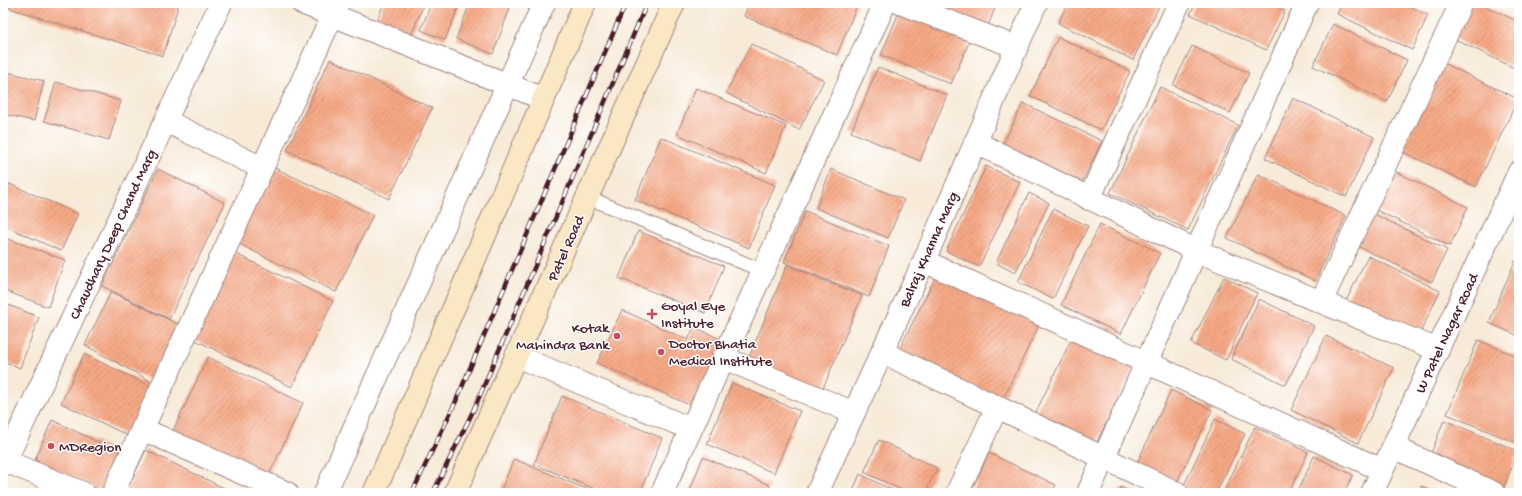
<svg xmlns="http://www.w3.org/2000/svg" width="1522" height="496" font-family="'Gochi Hand',sans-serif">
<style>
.building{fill:url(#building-hatch)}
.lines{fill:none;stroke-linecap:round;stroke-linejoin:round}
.service-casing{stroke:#a08481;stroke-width:15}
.minor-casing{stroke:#a08481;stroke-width:24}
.secondary-casing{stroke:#a08481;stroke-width:24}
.service{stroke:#fff;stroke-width:13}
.minor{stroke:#fff;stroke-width:22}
.secondary{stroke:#fae7c3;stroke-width:22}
.rail-casing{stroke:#4a1f2b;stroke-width:4.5}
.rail{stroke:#fff;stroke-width:3;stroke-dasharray:9;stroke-linecap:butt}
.poi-dot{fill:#d1495b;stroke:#fff;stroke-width:1.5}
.labels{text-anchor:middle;stroke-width:3;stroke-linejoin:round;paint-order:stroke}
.street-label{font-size:15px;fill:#4a1f2b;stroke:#fff}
.poi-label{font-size:15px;fill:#4a1f2b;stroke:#fff;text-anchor:start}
</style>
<defs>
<pattern id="building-hatch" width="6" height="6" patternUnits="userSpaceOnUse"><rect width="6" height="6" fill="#f7a985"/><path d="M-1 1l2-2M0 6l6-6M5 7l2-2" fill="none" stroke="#ca896d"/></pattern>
</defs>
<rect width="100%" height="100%" fill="#fff"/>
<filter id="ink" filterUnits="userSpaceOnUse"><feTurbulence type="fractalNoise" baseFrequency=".025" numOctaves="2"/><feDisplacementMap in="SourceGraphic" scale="8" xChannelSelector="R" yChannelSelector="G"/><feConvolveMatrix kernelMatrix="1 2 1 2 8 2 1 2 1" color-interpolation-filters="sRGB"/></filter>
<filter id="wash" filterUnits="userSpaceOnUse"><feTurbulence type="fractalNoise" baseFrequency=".012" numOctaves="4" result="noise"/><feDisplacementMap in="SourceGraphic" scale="16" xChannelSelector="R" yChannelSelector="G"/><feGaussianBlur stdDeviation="0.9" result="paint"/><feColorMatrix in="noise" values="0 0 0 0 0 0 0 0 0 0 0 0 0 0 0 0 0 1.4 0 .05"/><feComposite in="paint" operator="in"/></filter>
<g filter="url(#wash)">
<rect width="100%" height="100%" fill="#f7ead7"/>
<g id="blocks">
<g class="building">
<path d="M 7,3 L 179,3 L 163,56 L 6,7 Z"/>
<path d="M 384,3 L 424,3 L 411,36 L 376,23 Z"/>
<path d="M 431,3 L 460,3 L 445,40 L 421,30 Z"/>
<path d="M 470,3 L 496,3 L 510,8 L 493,54 L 456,39 Z"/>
<path d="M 749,3 L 858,3 L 837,55 L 744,16 Z"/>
<path d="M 933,3 L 997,3 L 988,26 Z"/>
<path d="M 1068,3 L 1157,3 L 1160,4 L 1133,60 L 1058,23 Z"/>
<path d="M 1196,3 L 1269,3 L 1285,11 L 1266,50 L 1190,14 Z"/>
<path d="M 1342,3 L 1404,3 L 1428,15 L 1412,50 L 1337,14 Z"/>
<path d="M 1473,3 L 1479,3 L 1519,22 L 1519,64 L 1516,69 L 1455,39 Z"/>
<path d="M 900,10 L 970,40 L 951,84 L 881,55 Z"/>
<path d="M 1333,24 L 1407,60 L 1387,102 L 1313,66 Z"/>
<path d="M 1058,37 L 1130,71 L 1101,130 L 1030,96 Z"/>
<path d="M 751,44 L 824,80 L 799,130 L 726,93 Z"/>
<path d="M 1192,46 L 1249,73 L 1230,113 L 1173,85 Z"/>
<path d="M 330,59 L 432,108 L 389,199 L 287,150 Z"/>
<path d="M 1443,63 L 1518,99 L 1476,187 L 1401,151 Z"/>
<path d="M 878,67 L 947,95 L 920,161 L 851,132 Z"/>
<path d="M 3,71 L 44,81 L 34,121 L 3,114 Z"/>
<path d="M 56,82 L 121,101 L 109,140 L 44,121 Z"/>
<path d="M 1160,87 L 1238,125 L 1188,230 L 1110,193 Z"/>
<path d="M 696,88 L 786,126 L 766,173 L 677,134 Z"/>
<path d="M 1293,98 L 1374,137 L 1346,197 L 1265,158 Z"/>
<path d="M 1023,103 L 1102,141 L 1081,184 L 1002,146 Z"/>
<path d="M 661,137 L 775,185 L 749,248 L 635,200 Z"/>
<path d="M 986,166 L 1020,182 L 979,267 L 946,251 Z"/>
<path d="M 273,167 L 373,215 L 336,292 L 237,243 Z"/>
<path d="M 158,169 L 225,203 L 169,319 L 102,286 Z"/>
<path d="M 831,169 L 904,200 L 888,238 L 816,208 Z"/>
<path d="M 1390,169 L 1468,207 L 1450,246 L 1372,208 Z"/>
<path d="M 1258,174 L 1346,216 L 1315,281 L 1227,238 Z"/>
<path d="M 3,181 L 78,214 L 61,251 L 3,225 Z"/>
<path d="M 1029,193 L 1049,203 L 1015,273 L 996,263 Z"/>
<path d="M 1053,209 L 1088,226 L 1053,299 L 1018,282 Z"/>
<path d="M 805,211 L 889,246 L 869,297 L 784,262 Z"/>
<path d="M 1370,212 L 1447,250 L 1432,282 L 1355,245 Z"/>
<path d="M 1100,224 L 1160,253 L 1121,334 L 1061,305 Z"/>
<path d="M 638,231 L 724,266 L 705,313 L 619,278 Z"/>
<path d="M 3,237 L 65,260 L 48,307 L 3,290 Z"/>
<path d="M 232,252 L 333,301 L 292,387 L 191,338 Z"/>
<path d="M 1368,256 L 1440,291 L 1418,337 L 1345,303 Z"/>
<path d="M 1515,261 L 1519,262 L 1519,336 L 1489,323 Z"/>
<path d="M 787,265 L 862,296 L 821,393 L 747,362 Z"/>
<path d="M 936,276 L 1039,325 L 1001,403 L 898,352 Z"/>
<path d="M 1224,277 L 1257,293 L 1226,360 L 1191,343 Z"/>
<path d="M 111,292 L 178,324 L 152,382 L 85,345 Z"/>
<path d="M 1259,299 L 1314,326 L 1286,385 L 1231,359 Z"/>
<path d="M 3,303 L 39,317 L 20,368 L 3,361 Z"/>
<path d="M 622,310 L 688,340 L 694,327 L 725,341 L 696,408 L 597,363 Z"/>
<path d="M 1073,336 L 1134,366 L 1094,448 L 1033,418 Z"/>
<path d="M 1326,336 L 1394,368 L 1358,443 L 1291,410 Z"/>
<path d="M 1478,340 L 1519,357 L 1519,444 L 1447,414 Z"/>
<path d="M 84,354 L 154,388 L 131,437 L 61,403 Z"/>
<path d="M 208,357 L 303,403 L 267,479 L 172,433 Z"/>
<path d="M 732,383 L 800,411 L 774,473 L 707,444 Z"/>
<path d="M 1171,390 L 1212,410 L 1176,484 L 1136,465 Z"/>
<path d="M 562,396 L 662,438 L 640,493 L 604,493 L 534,464 Z"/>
<path d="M 1215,419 L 1245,434 L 1216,493 L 1196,493 L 1183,487 Z"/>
<path d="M 52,420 L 121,453 L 105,492 L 35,460 Z"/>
<path d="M 1444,420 L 1518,451 L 1504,487 L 1430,456 Z"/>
<path d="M 1255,427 L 1308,452 L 1289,493 L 1223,493 Z"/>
<path d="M 879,440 L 937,468 L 925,493 L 908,493 L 864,472 Z"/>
<path d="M 146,450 L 234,493 L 125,493 Z"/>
<path d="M 989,453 L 1056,485 L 1052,493 L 970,493 Z"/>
<path d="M 1314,456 L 1353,475 L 1344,493 L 1297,493 Z"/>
<path d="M 703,457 L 770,485 L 767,493 L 689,493 Z"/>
<path d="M 514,459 L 596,493 L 500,493 Z"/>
<path d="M 860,474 L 898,493 L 852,493 Z"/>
<path d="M 1421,486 L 1436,493 L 1418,493 Z"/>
<path d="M 1121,487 L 1133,493 L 1118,493 Z"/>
</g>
</g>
</g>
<g filter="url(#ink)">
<use href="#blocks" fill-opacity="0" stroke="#a08481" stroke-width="1"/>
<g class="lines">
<defs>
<path id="service" d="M 587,197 L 763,271"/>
<g id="minor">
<path d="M 302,3 L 544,99"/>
<path d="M 900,3 L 1016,47"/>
<path d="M 166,121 L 262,168"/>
<path d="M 975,142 L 1197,251 L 1438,350"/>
<path d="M 1089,199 L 1179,3"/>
<path d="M 924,261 L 1382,470"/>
<path d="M 1321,302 L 1461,3"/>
<path d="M 882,352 L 1177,493"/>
<path d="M 516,356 L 691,429"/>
<path d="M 724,358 L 854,413"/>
<path d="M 142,429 L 287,493"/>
<path d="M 1393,447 L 1494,493"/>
<path d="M 5,461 L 83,493"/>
<path d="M 3,466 L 221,3"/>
<path d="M 113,493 L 338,3"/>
<path d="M 325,493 L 544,3"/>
<path d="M 662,493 L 885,3"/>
<path d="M 817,493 L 924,261 L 1036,3"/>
<path d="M 957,493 L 997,407"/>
<path d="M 1088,493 L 1307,3"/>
<path d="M 1372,493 L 1519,172"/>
</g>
<g id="secondary">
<path d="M 374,493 L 585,3"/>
<path d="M 455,493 L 674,3"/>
</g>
</defs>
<use href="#service" class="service-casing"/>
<use href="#minor" class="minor-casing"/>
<use href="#secondary" class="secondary-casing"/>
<use href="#service" class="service"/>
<use href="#minor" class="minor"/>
<use href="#secondary" class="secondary"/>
<defs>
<g id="rail">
<path d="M 412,493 L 456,401 L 626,3"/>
<path d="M 433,493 L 474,409 L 647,3"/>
</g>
</defs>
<use href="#rail" class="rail-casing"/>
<use href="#rail" class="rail"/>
</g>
</g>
<g class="poi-dot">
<path d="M650 308h4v4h4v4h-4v4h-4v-4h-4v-4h4z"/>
<circle cx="617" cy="336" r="4"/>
<circle cx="661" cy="352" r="4"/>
<circle cx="51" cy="446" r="4"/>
</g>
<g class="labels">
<g class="street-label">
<text transform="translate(112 234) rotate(-65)" y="5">Chaudhary Deep Chand Marg</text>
<text transform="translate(565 248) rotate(-66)" y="5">Patel Road</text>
<text transform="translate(928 249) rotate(-66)" y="5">Balraj Khanna Marg</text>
<text transform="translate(1446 333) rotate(-65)" y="5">W Patel Nagar Road</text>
</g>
<g class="poi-label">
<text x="661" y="310">Goyal Eye<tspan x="661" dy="17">Institute</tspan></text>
<text x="609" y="332" text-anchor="end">Kotak<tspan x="609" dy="17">Mahindra Bank</tspan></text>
<text x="669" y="348">Doctor Bhatia<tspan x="669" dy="17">Medical Institute</tspan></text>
<text x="59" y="451">MDRegion</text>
</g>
</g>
<rect width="1522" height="496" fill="none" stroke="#fff" stroke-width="16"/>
</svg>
